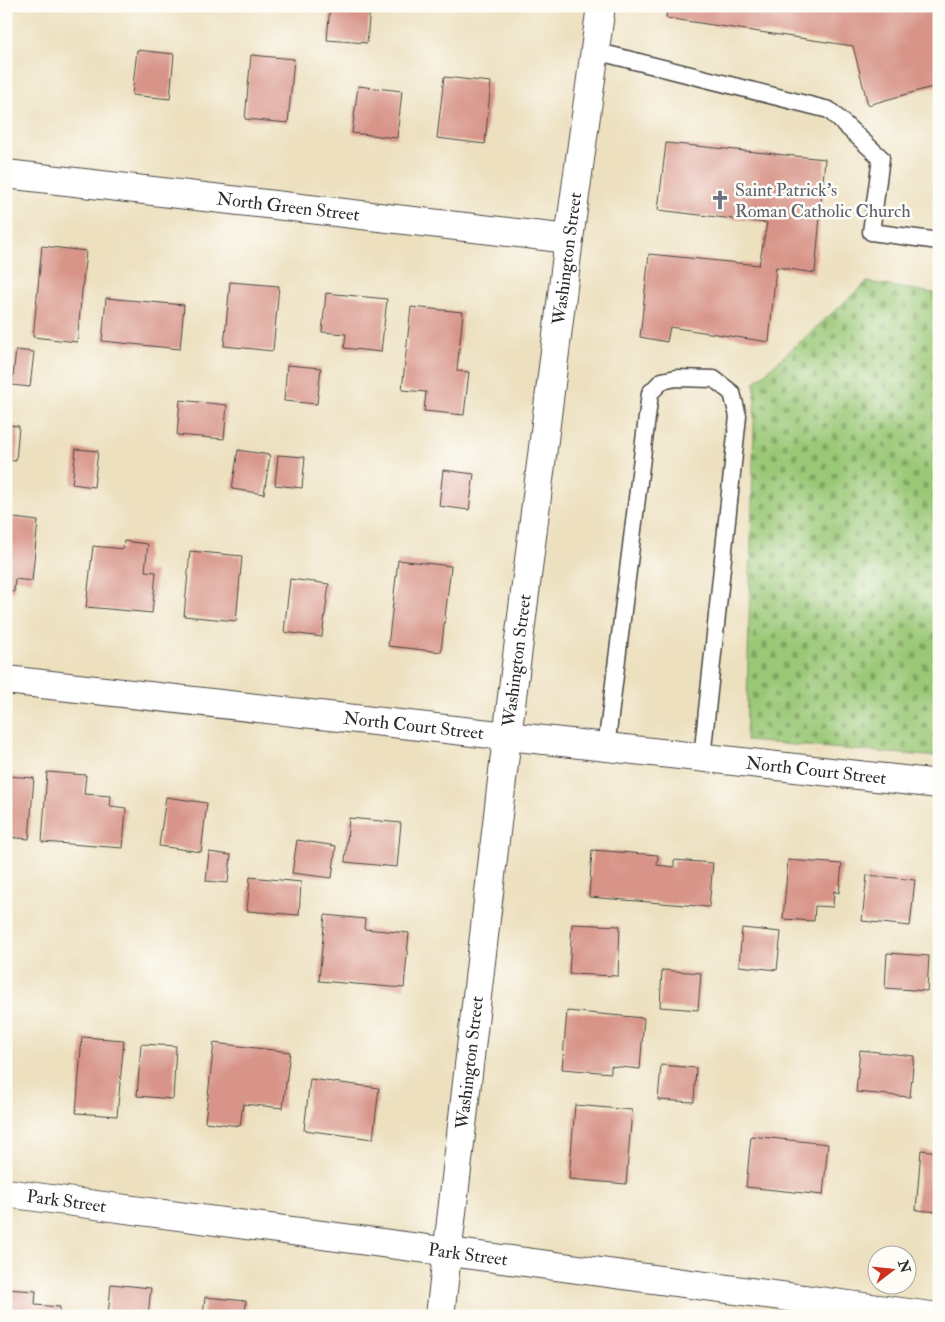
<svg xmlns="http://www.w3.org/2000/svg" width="945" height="1322" font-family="'IM FELL Double Pica',serif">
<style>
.cemetery{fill:url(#cemetery-stones);stroke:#627a50}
.building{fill:#d89488}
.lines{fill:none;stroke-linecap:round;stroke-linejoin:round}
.lane-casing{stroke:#484641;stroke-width:19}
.street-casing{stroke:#484641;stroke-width:30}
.lane{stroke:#fff;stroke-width:16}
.street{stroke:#fff;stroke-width:28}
.labels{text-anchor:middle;stroke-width:5;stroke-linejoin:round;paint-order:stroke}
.worship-label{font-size:18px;fill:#5b616d;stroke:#fdfcf7;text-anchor:start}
.street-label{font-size:18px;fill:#2b2b2b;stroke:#fdfcf7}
</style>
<defs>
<pattern id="cemetery-stones" width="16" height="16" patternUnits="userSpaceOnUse" patternTransform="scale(1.25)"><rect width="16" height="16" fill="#9ac876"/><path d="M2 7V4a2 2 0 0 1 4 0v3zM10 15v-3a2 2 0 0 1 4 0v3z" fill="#7ea361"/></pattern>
</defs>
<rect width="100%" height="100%" fill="#fdfcf7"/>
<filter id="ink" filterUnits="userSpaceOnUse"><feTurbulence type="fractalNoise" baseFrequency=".02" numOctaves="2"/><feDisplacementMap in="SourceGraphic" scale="10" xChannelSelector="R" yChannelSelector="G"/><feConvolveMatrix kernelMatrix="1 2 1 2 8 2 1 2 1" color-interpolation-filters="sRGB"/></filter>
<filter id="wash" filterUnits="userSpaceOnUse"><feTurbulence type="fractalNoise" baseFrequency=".0096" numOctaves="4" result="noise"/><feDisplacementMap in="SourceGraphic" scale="20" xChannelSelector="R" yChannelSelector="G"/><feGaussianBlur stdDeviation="1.12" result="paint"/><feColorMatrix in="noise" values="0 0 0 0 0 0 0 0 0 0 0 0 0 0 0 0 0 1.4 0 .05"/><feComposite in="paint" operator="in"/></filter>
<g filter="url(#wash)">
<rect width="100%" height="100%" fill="#ede0bf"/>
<path class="cemetery" d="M 867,282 L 939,294 L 939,757 L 746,741 L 755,382 Z"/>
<g id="blocks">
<g class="building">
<path d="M 330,6 L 370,6 L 367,43 L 327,40 Z"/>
<path d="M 667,6 L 931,6 L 939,34 L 939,85 L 868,105 L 853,46 L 666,18 Z"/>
<path d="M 137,50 L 174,54 L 170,99 L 132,95 Z"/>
<path d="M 251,55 L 294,59 L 288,123 L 245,119 Z"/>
<path d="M 444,77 L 491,82 L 485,144 L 437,138 Z"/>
<path d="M 358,86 L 402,91 L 397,138 L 352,133 Z"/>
<path d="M 666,143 L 825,159 L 815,273 L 776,267 L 769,342 L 670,327 L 667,342 L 640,337 L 649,254 L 759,265 L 767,223 L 658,210 Z"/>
<path d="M 42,246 L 86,251 L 77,342 L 33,337 Z"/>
<path d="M 230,282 L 279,286 L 273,351 L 224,346 Z"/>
<path d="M 326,293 L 387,299 L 381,352 L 344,348 L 346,334 L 322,332 Z"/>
<path d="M 106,298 L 184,305 L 180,349 L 102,341 Z"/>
<path d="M 411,307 L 463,312 L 457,371 L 469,372 L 464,415 L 424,411 L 426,392 L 402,390 Z"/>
<path d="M 16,350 L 34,352 L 30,387 L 12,385 Z"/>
<path d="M 287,365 L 321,368 L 317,404 L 284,401 Z"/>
<path d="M 180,400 L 227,405 L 224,439 L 177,435 Z"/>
<path d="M 6,425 L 19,426 L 16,461 L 6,460 Z"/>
<path d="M 76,449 L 98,451 L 94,487 L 72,484 Z"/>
<path d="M 238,450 L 270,455 L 264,494 L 232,489 Z"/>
<path d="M 278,455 L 305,457 L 302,488 L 275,485 Z"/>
<path d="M 443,470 L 474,474 L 469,510 L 439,506 Z"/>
<path d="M 6,517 L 38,521 L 32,581 L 15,579 L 14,592 L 6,591 Z"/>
<path d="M 124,541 L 148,544 L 145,571 L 156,572 L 152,613 L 86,607 L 93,546 L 123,549 Z"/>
<path d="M 190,551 L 242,556 L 236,621 L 184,616 Z"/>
<path d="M 398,560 L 451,566 L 441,652 L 388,646 Z"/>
<path d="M 290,579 L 329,584 L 322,637 L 284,632 Z"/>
<path d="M 47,772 L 86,775 L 84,794 L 111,796 L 110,806 L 126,808 L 123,848 L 42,842 Z"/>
<path d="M 6,776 L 34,778 L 29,839 L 6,837 Z"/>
<path d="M 166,797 L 207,803 L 201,852 L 159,846 Z"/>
<path d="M 349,818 L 401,823 L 397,867 L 345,862 Z"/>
<path d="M 297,840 L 336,846 L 332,878 L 292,873 Z"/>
<path d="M 592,850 L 658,855 L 657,865 L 674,867 L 674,860 L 713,863 L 709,907 L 589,897 Z"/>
<path d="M 209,852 L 231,855 L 228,883 L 206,881 Z"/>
<path d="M 788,860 L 842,864 L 839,893 L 834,891 L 833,907 L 815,906 L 814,921 L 783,919 Z"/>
<path d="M 867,875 L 915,880 L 910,926 L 862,921 Z"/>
<path d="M 250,877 L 301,882 L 299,915 L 247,911 Z"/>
<path d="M 325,915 L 365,919 L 364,929 L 409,933 L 404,988 L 319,981 Z"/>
<path d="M 572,924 L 620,926 L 618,976 L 569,974 Z"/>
<path d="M 742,928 L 781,932 L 777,970 L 739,966 Z"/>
<path d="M 887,953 L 929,956 L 927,991 L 885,988 Z"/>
<path d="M 662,970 L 701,973 L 698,1010 L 660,1007 Z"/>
<path d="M 567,1011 L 644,1018 L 640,1069 L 611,1066 L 611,1073 L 562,1069 Z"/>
<path d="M 82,1037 L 124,1040 L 117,1116 L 76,1113 Z"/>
<path d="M 214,1043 L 290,1052 L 283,1108 L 243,1104 L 240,1126 L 205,1122 Z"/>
<path d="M 141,1044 L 176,1046 L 173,1099 L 137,1096 Z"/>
<path d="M 860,1050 L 914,1056 L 910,1097 L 856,1092 Z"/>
<path d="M 661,1065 L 696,1068 L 694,1102 L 658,1100 Z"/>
<path d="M 310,1079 L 379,1088 L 373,1139 L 304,1130 Z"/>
<path d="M 575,1105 L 632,1110 L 626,1184 L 569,1179 Z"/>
<path d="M 751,1136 L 828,1144 L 823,1195 L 746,1187 Z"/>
<path d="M 921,1150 L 939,1152 L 939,1212 L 916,1210 Z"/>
<path d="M 111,1284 L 151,1288 L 148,1316 L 108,1316 Z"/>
<path d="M 6,1289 L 36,1291 L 35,1305 L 60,1307 L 59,1316 L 6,1316 Z"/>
<path d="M 205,1297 L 246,1301 L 245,1316 L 203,1316 Z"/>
</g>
</g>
</g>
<g filter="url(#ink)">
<use href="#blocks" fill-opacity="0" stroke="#484641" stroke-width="1"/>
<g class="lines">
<defs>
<g id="lane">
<path d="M 595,51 L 829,110 L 881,158 L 871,232 L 939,241"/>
<path d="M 606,748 L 650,393 L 662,381 L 676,378 L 714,379 L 732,393 L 738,416 L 702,758"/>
</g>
<g id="street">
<path id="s1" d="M 6,174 L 569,239"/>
<path id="s2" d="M 6,680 L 939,784"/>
<path id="s3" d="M 6,1193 L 931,1316"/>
<path id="s4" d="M 440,1316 L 507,737 L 569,239 L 601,6"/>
</g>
</defs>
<use href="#lane" class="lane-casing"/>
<use href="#street" class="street-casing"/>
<use href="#lane" class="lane"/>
<use href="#street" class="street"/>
</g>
</g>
<defs>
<symbol id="church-bare" viewBox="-9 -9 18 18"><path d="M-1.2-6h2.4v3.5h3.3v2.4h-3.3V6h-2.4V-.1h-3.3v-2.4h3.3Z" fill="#6b7280" stroke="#fdfcf7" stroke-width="2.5" paint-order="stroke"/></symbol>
</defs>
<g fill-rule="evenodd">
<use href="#church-bare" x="706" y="186" width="28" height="28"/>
</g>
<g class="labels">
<g class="worship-label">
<text x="735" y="196">Saint Patrick's<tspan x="735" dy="21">Roman Catholic Church</tspan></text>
</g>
<g class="street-label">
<text dy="6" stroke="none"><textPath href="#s1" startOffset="284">North Green Street</textPath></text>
<text dy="6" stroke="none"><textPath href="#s4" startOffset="1065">Washington Street</textPath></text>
<text dy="6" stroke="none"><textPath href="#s4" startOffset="660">Washington Street</textPath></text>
<text dy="6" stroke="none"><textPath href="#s2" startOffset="410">North Court Street</textPath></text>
<text dy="6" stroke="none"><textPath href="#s2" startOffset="815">North Court Street</textPath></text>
<text dy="6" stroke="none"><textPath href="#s4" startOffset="255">Washington Street</textPath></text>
<text dy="6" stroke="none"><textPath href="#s3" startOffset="61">Park Street</textPath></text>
<text dy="6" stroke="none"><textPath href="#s3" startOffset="466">Park Street</textPath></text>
</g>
</g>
<rect width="945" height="1322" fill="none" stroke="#fdfcf7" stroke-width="25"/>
<g transform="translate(892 1270) rotate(74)"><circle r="24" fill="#fdfcf7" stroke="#a9a8a5"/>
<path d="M0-4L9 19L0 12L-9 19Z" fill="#c8321e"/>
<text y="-8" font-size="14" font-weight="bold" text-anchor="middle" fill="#2b2b2b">N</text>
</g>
</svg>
